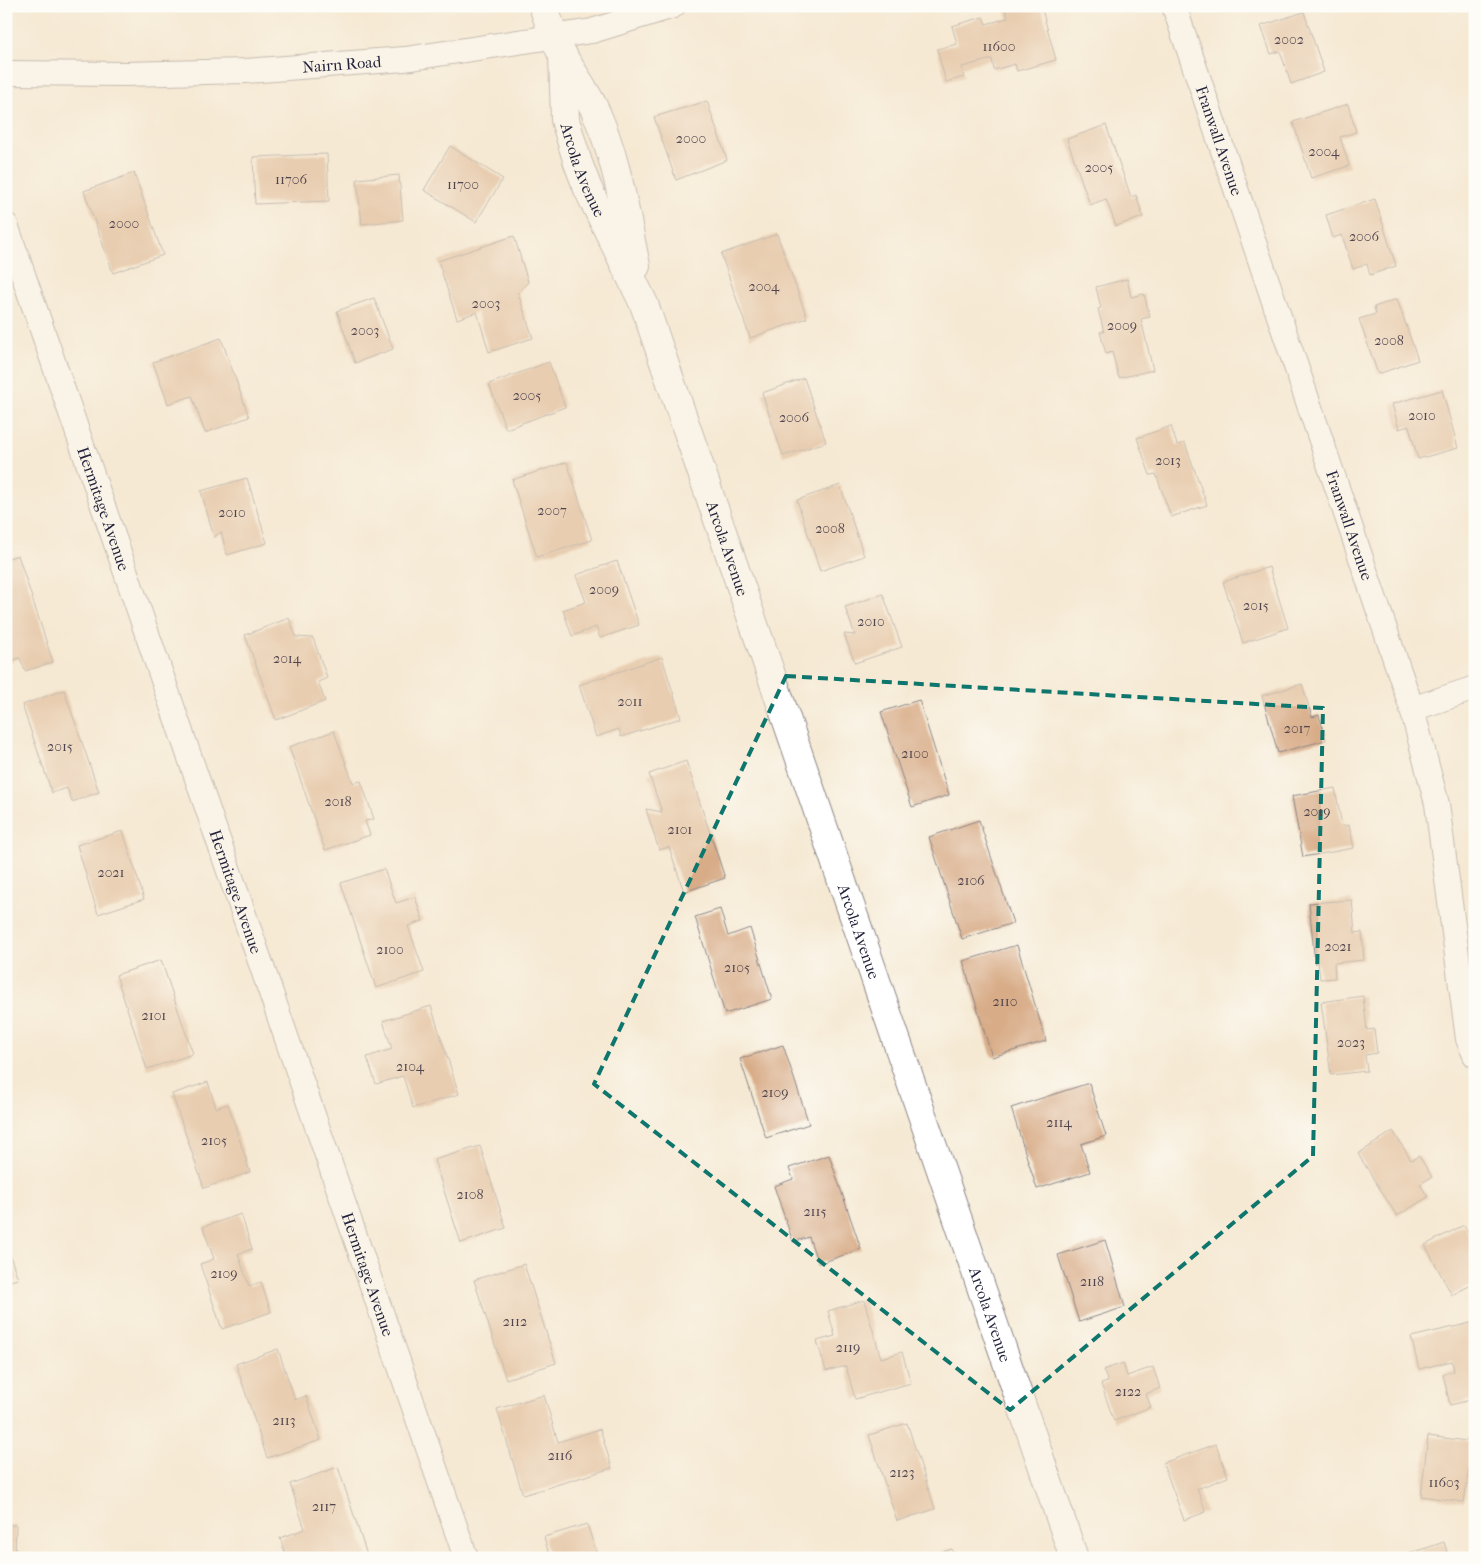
<svg xmlns="http://www.w3.org/2000/svg" width="1481" height="1564" font-family="'IM FELL French Canon',serif">
<style>
.building{fill:#d8ac87}
.lines{fill:none;stroke-linecap:round;stroke-linejoin:round}
.street-casing{stroke:#8c8687;stroke-width:26}
.secondary-casing{stroke:#8c8687;stroke-width:30}
.street{stroke:#fff;stroke-width:24}
.secondary{stroke:#fff;stroke-width:28}
.marked{fill:none;stroke:#0f766e;stroke-width:4;stroke-dasharray:10 6;stroke-linejoin:round}
.labels{text-anchor:middle;stroke-width:4.5;stroke-linejoin:round;paint-order:stroke}
.number-label{font-size:14px;fill:#50444e}
.street-label{font-size:16px;fill:#22223b;stroke:#fdfcf7}
</style>
<rect width="100%" height="100%" fill="#fdfcf7"/>
<filter id="ink" filterUnits="userSpaceOnUse"><feTurbulence type="fractalNoise" baseFrequency=".02" numOctaves="2"/><feDisplacementMap in="SourceGraphic" scale="10" xChannelSelector="R" yChannelSelector="G"/><feConvolveMatrix kernelMatrix="1 2 1 2 8 2 1 2 1" color-interpolation-filters="sRGB"/></filter>
<filter id="wash" filterUnits="userSpaceOnUse"><feTurbulence type="fractalNoise" baseFrequency=".0096" numOctaves="4" result="noise"/><feDisplacementMap in="SourceGraphic" scale="20" xChannelSelector="R" yChannelSelector="G"/><feGaussianBlur stdDeviation="1.12" result="paint"/><feColorMatrix in="noise" values="0 0 0 0 0 0 0 0 0 0 0 0 0 0 0 0 0 1.4 0 .05"/><feComposite in="paint" operator="in"/></filter>
<g filter="url(#wash)">
<rect width="100%" height="100%" fill="#f5e9d3"/>
<g id="blocks">
<g class="building">
<path d="M 1015,6 L 1041,6 L 1056,60 L 1017,71 L 1015,64 L 994,70 L 992,59 L 962,67 L 964,77 L 946,82 L 937,49 L 957,44 L 952,26 L 983,17 L 986,24 L 1008,18 L 1005,9 Z"/>
<path d="M 1304,12 L 1324,72 L 1291,84 L 1280,51 L 1271,54 L 1261,26 Z"/>
<path d="M 707,101 L 727,160 L 676,180 L 654,117 Z"/>
<path d="M 1348,104 L 1356,132 L 1340,137 L 1349,166 L 1311,178 L 1293,122 Z"/>
<path d="M 1106,125 L 1131,197 L 1136,195 L 1143,217 L 1116,226 L 1106,199 L 1090,205 L 1067,139 Z"/>
<path d="M 450,146 L 503,179 L 476,222 L 424,190 Z"/>
<path d="M 327,154 L 329,201 L 255,204 L 253,157 Z"/>
<path d="M 134,173 L 163,255 L 113,273 L 84,191 Z"/>
<path d="M 399,175 L 403,220 L 362,224 L 357,179 Z"/>
<path d="M 1375,199 L 1396,266 L 1370,275 L 1367,264 L 1353,269 L 1342,235 L 1333,238 L 1326,215 Z"/>
<path d="M 777,234 L 807,318 L 750,338 L 721,254 Z"/>
<path d="M 514,236 L 528,282 L 518,293 L 533,338 L 489,352 L 477,312 L 457,319 L 438,261 Z"/>
<path d="M 1127,279 L 1131,297 L 1144,294 L 1150,317 L 1141,319 L 1153,370 L 1119,378 L 1112,352 L 1106,354 L 1100,332 L 1104,332 L 1098,309 L 1101,308 L 1096,287 Z"/>
<path d="M 374,298 L 393,349 L 355,363 L 337,311 Z"/>
<path d="M 1397,299 L 1418,360 L 1378,374 L 1359,319 L 1376,314 L 1374,307 Z"/>
<path d="M 221,338 L 249,417 L 205,433 L 192,396 L 168,404 L 153,362 Z"/>
<path d="M 549,362 L 565,407 L 506,429 L 489,384 Z"/>
<path d="M 804,378 L 826,442 L 783,456 L 762,393 Z"/>
<path d="M 1442,390 L 1458,448 L 1418,459 L 1409,426 L 1399,429 L 1392,404 Z"/>
<path d="M 1171,426 L 1177,445 L 1185,443 L 1207,505 L 1171,517 L 1156,474 L 1150,475 L 1137,438 Z"/>
<path d="M 567,462 L 592,540 L 537,557 L 512,480 Z"/>
<path d="M 247,478 L 267,543 L 227,555 L 221,532 L 214,537 L 201,491 Z"/>
<path d="M 840,485 L 864,556 L 820,571 L 797,500 Z"/>
<path d="M 18,555 L 53,662 L 25,671 L 20,658 L 6,663 L 6,559 Z"/>
<path d="M 617,561 L 639,625 L 600,638 L 596,627 L 572,636 L 563,610 L 586,602 L 576,575 Z"/>
<path d="M 1269,567 L 1288,628 L 1243,643 L 1223,582 Z"/>
<path d="M 883,594 L 902,647 L 855,663 L 844,634 L 855,635 L 845,607 Z"/>
<path d="M 289,618 L 296,637 L 313,638 L 327,678 L 318,682 L 325,701 L 276,720 L 245,635 Z"/>
<path d="M 662,657 L 681,718 L 621,737 L 619,729 L 596,737 L 579,685 Z"/>
<path d="M 1302,684 L 1312,717 L 1319,715 L 1326,740 L 1278,753 L 1262,696 Z"/>
<path d="M 64,690 L 99,792 L 72,802 L 67,788 L 52,793 L 22,705 Z"/>
<path d="M 919,700 L 949,795 L 912,807 L 881,712 Z"/>
<path d="M 334,731 L 353,783 L 361,781 L 374,819 L 365,821 L 370,835 L 325,850 L 289,747 Z"/>
<path d="M 686,761 L 725,878 L 684,892 L 669,847 L 659,850 L 646,809 L 662,812 L 649,774 Z"/>
<path d="M 1335,788 L 1342,826 L 1349,825 L 1354,848 L 1303,857 L 1292,796 Z"/>
<path d="M 979,820 L 1013,923 L 962,939 L 929,837 Z"/>
<path d="M 123,831 L 144,899 L 98,914 L 77,845 Z"/>
<path d="M 384,869 L 396,903 L 415,897 L 423,921 L 408,926 L 424,972 L 376,988 L 341,883 Z"/>
<path d="M 1352,900 L 1355,933 L 1362,932 L 1364,960 L 1334,963 L 1335,978 L 1320,979 L 1318,962 L 1315,963 L 1309,903 Z"/>
<path d="M 720,909 L 728,936 L 750,928 L 772,999 L 725,1014 L 695,917 Z"/>
<path d="M 1017,945 L 1046,1041 L 992,1057 L 963,961 Z"/>
<path d="M 161,960 L 193,1054 L 147,1069 L 116,975 Z"/>
<path d="M 1363,996 L 1367,1030 L 1374,1029 L 1377,1053 L 1365,1055 L 1367,1071 L 1331,1075 L 1321,1002 Z"/>
<path d="M 431,1006 L 459,1094 L 413,1108 L 403,1076 L 376,1084 L 367,1057 L 392,1049 L 383,1021 Z"/>
<path d="M 783,1045 L 809,1124 L 766,1138 L 740,1059 Z"/>
<path d="M 208,1082 L 216,1108 L 228,1104 L 250,1172 L 204,1188 L 172,1094 Z"/>
<path d="M 1089,1083 L 1106,1136 L 1081,1144 L 1090,1172 L 1037,1189 L 1011,1108 Z"/>
<path d="M 1393,1131 L 1411,1160 L 1419,1156 L 1432,1177 L 1420,1184 L 1428,1197 L 1397,1216 L 1358,1154 Z"/>
<path d="M 480,1146 L 506,1228 L 461,1243 L 434,1160 Z"/>
<path d="M 829,1155 L 861,1249 L 818,1264 L 809,1237 L 793,1242 L 774,1186 L 793,1179 L 789,1168 Z"/>
<path d="M 241,1214 L 252,1249 L 238,1254 L 249,1286 L 261,1282 L 271,1312 L 222,1329 L 200,1264 L 214,1259 L 203,1227 Z"/>
<path d="M 1464,1225 L 1475,1246 L 1475,1283 L 1452,1295 L 1425,1245 Z"/>
<path d="M 1105,1240 L 1125,1307 L 1079,1322 L 1058,1255 Z"/>
<path d="M 6,1244 L 18,1279 L 6,1282 Z"/>
<path d="M 524,1264 L 556,1363 L 506,1379 L 474,1280 Z"/>
<path d="M 864,1300 L 881,1358 L 902,1352 L 911,1383 L 855,1399 L 846,1366 L 826,1371 L 817,1341 L 835,1336 L 828,1311 Z"/>
<path d="M 1475,1322 L 1475,1399 L 1450,1405 L 1443,1374 L 1454,1371 L 1452,1361 L 1419,1369 L 1411,1337 Z"/>
<path d="M 278,1349 L 295,1400 L 306,1396 L 321,1440 L 267,1458 L 236,1364 Z"/>
<path d="M 1123,1363 L 1127,1376 L 1153,1367 L 1160,1388 L 1146,1394 L 1151,1407 L 1114,1421 L 1101,1384 L 1108,1382 L 1103,1370 Z"/>
<path d="M 544,1395 L 558,1442 L 600,1429 L 612,1468 L 523,1495 L 497,1409 Z"/>
<path d="M 907,1423 L 935,1509 L 897,1521 L 869,1435 Z"/>
<path d="M 1428,1436 L 1475,1442 L 1475,1468 L 1469,1467 L 1464,1502 L 1421,1496 Z"/>
<path d="M 1216,1444 L 1228,1477 L 1197,1489 L 1206,1512 L 1184,1520 L 1163,1463 Z"/>
<path d="M 338,1467 L 368,1558 L 287,1558 L 280,1538 L 305,1529 L 290,1484 Z"/>
<path d="M 587,1524 L 598,1558 L 550,1558 L 544,1537 Z"/>
<path d="M 6,1525 L 16,1525 L 15,1558 L 6,1558 Z"/>
<path d="M 1444,1542 L 1449,1558 L 1400,1558 L 1400,1557 Z"/>
<path d="M 952,1549 L 955,1558 L 926,1558 L 926,1557 Z"/>
</g>
</g>
</g>
<g filter="url(#ink)">
<use href="#blocks" fill-opacity="0" stroke="#8c8687" stroke-width="1"/>
<g class="lines">
<defs>
<g id="street">
<path id="s1" d="M 1174,6 L 1412,709 L 1437,804 L 1468,1039 L 1475,1055"/>
<path id="s2" d="M 6,73 L 124,74 L 246,71 L 405,59 L 592,31 L 673,6"/>
<path id="s3" d="M 6,225 L 466,1558"/>
<path d="M 1412,709 L 1475,688"/>
</g>
<g id="secondary">
<path d="M 543,6 C 549,23 555,40 563,56 C 573,73 585,90 594,108 C 617,157 625,213 636,266"/>
<path id="s4" d="M 563,55 L 565,120 L 578,163 L 588,189 L 644,304 L 1074,1558"/>
</g>
</defs>
<use href="#street" class="street-casing"/>
<use href="#secondary" class="secondary-casing"/>
<use href="#street" class="street"/>
<use href="#secondary" class="secondary"/>
</g>
</g>
<path d="M0 0H1481V1564H0ZM 786,676 L 1323,708 L 1313,1156 L 1010,1410 L 594,1084 Z" fill="#f5e9d3" fill-opacity=".55" fill-rule="evenodd"/>
<path class="marked" d="M 786,676 L 1323,708 L 1313,1156 L 1010,1410 L 594,1084 Z"/>
<g class="labels">
<g class="number-label">
<text x="1289" y="44">2002</text>
<text x="999" y="51">11600</text>
<text x="691" y="143">2000</text>
<text x="1324" y="156">2004</text>
<text x="1099" y="172">2005</text>
<text x="291" y="184">11706</text>
<text x="463" y="189">11700</text>
<text x="124" y="228">2000</text>
<text x="1364" y="241">2006</text>
<text x="764" y="291">2004</text>
<text x="486" y="308">2003</text>
<text x="1122" y="330">2009</text>
<text x="365" y="335">2003</text>
<text x="1389" y="345">2008</text>
<text x="527" y="400">2005</text>
<text x="1422" y="420">2010</text>
<text x="794" y="422">2006</text>
<text x="1168" y="465">2013</text>
<text x="552" y="515">2007</text>
<text x="232" y="517">2010</text>
<text x="830" y="533">2008</text>
<text x="604" y="594">2009</text>
<text x="1256" y="610">2015</text>
<text x="871" y="626">2010</text>
<text x="287" y="663">2014</text>
<text x="630" y="706">2011</text>
<text x="1297" y="733">2017</text>
<text x="60" y="751">2015</text>
<text x="915" y="758">2100</text>
<text x="338" y="806">2018</text>
<text x="1317" y="816">2019</text>
<text x="680" y="834">2101</text>
<text x="111" y="877">2021</text>
<text x="971" y="885">2106</text>
<text x="1338" y="951">2021</text>
<text x="390" y="954">2100</text>
<text x="737" y="972">2105</text>
<text x="1005" y="1006">2110</text>
<text x="154" y="1020">2101</text>
<text x="1351" y="1047">2023</text>
<text x="410" y="1071">2104</text>
<text x="775" y="1097">2109</text>
<text x="1059" y="1127">2114</text>
<text x="214" y="1145">2105</text>
<text x="470" y="1199">2108</text>
<text x="815" y="1216">2115</text>
<text x="224" y="1278">2109</text>
<text x="1092" y="1286">2118</text>
<text x="515" y="1326">2112</text>
<text x="848" y="1352">2119</text>
<text x="1128" y="1396">2122</text>
<text x="284" y="1425">2113</text>
<text x="560" y="1460">2116</text>
<text x="902" y="1477">2123</text>
<text x="1444" y="1487">11603</text>
<text x="324" y="1511">2117</text>
</g>
<g class="street-label">
<text dy="6" stroke="none"><textPath href="#s2" startOffset="336">Nairn Road</textPath></text>
<text dy="6" stroke="none"><textPath href="#s1" startOffset="142">Franwall Avenue</textPath></text>
<text dy="6" stroke="none"><textPath href="#s4" startOffset="118">Arcola Avenue</textPath></text>
<text dy="6" stroke="none"><textPath href="#s3" startOffset="300">Hermitage Avenue</textPath></text>
<text dy="6" stroke="none"><textPath href="#s1" startOffset="548">Franwall Avenue</textPath></text>
<text dy="6" stroke="none"><textPath href="#s4" startOffset="524">Arcola Avenue</textPath></text>
<text dy="6" stroke="none"><textPath href="#s3" startOffset="705">Hermitage Avenue</textPath></text>
<text dy="6" stroke="none"><textPath href="#s4" startOffset="929">Arcola Avenue</textPath></text>
<text dy="6" stroke="none"><textPath href="#s3" startOffset="1110">Hermitage Avenue</textPath></text>
<text dy="6" stroke="none"><textPath href="#s4" startOffset="1334">Arcola Avenue</textPath></text>
</g>
</g>
<rect width="1481" height="1564" fill="none" stroke="#fdfcf7" stroke-width="25"/>
</svg>
